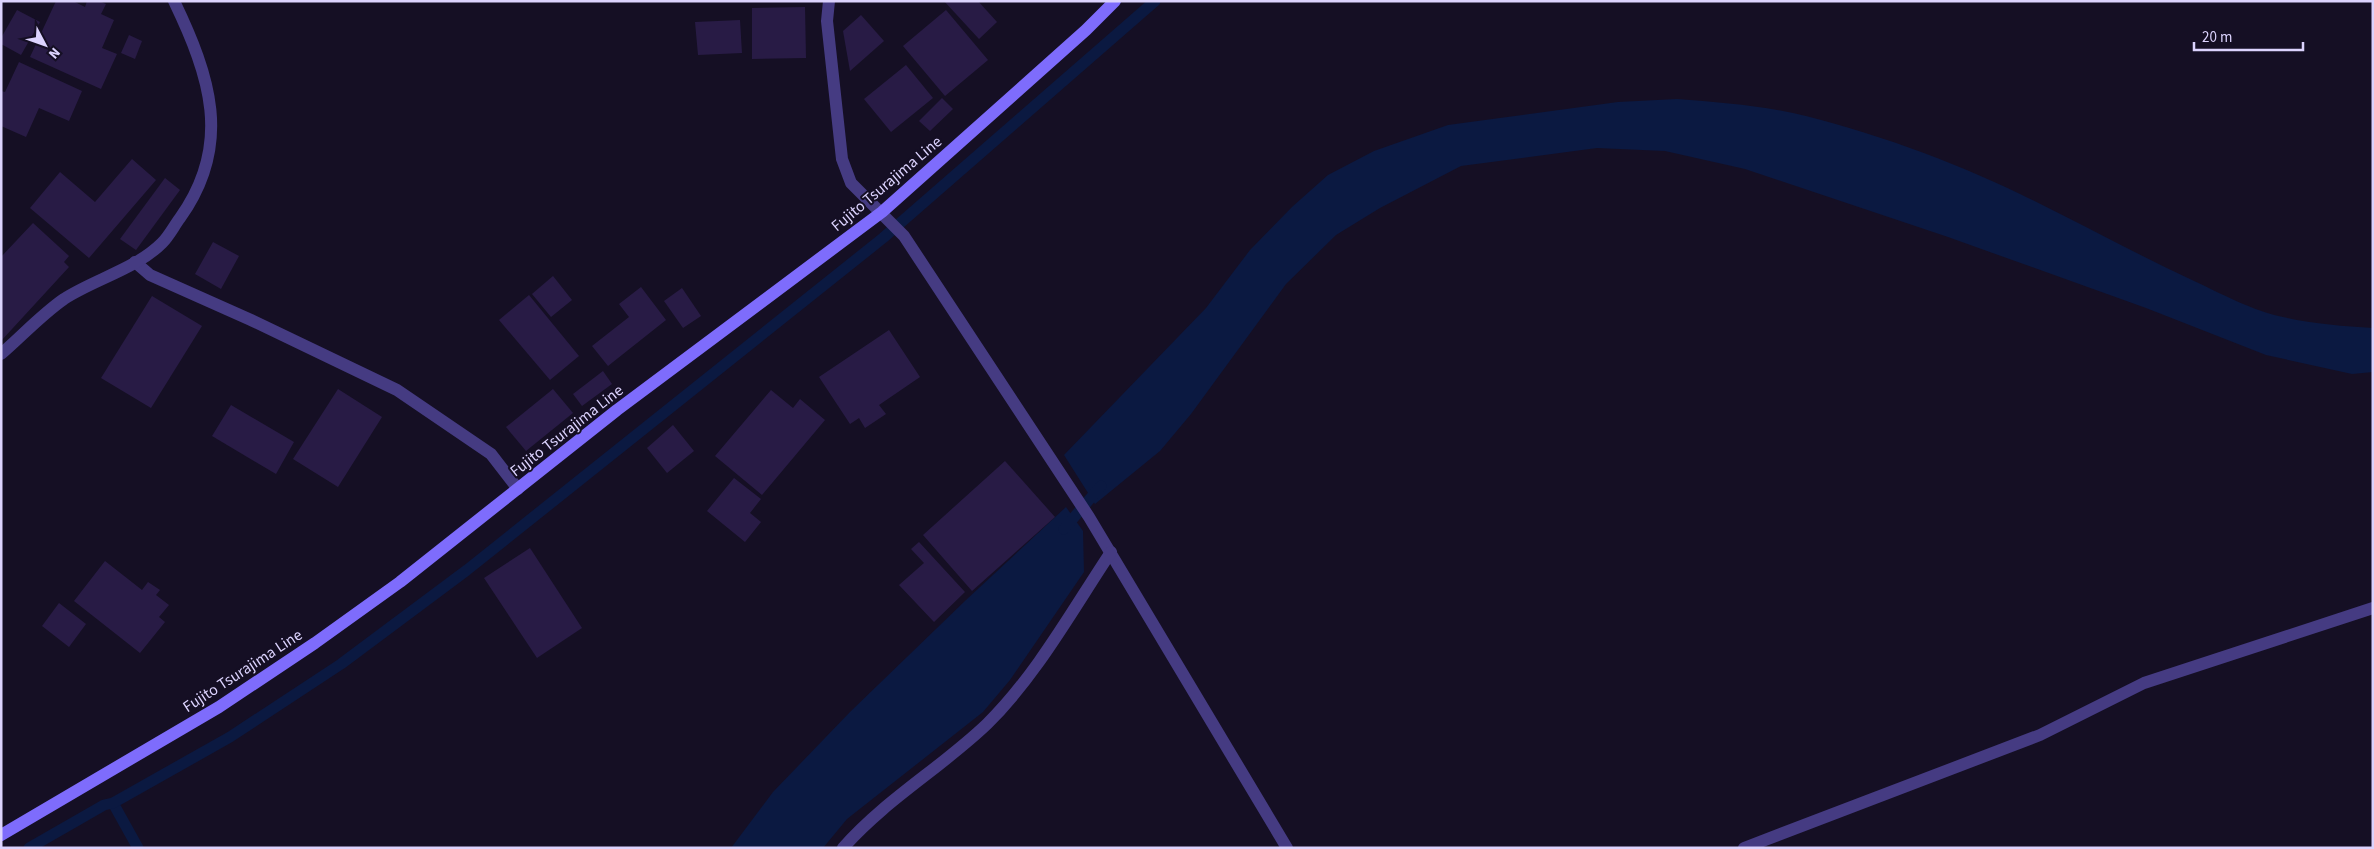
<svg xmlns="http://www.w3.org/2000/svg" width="2374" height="849" font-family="'Source Sans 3',sans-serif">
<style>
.water{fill:#0b1941}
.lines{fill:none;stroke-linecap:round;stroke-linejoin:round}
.stream{stroke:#0b1941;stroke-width:11}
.building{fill:#281b45}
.street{stroke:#453b82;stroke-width:12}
.secondary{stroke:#7e6cfc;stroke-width:12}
.labels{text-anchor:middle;stroke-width:4;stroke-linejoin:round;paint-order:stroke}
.street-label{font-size:16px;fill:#dcd3fe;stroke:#150f24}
</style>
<rect width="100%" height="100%" fill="#150f24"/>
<g class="water">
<path d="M 1677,99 C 1716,102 1755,105 1793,113 C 1867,130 1952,161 2020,194 C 2078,222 2134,253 2192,280 C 2220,293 2253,311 2283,317 C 2313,324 2343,326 2373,328 L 2373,372 L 2352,374 L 2266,355 L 2146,308 L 1948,237 L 1745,169 L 1665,151 L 1597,148 L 1461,166 L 1380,208 L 1336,235 L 1286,284 L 1191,414 L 1160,451 L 1095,504 L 1064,455 L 1206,308 L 1250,250 L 1292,207 L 1328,175 L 1374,151 L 1448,125 L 1618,102 Z"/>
<path d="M 1066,507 L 1083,531 L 1084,572 L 1010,680 L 983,712 L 847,819 L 823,848 L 731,848 L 773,792 L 850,712 L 966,600 Z"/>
</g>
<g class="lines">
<g class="stream">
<path d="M 1064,529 L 1101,486"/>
<path d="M 113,803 L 138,848"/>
<path d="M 29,848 L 104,805 L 113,803 L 230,737 L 341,664 L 467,570 L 883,238 L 1155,1"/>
</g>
</g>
<g class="building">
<path d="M 56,1 L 73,1 L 85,7 L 87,1 L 99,1 L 106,4 L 101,14 L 114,20 L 102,48 L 117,54 L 101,89 L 30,57 Z"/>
<path d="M 944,1 L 978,1 L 997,22 L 979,39 Z"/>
<path d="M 805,7 L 806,58 L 752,59 L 752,8 Z"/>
<path d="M 17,10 L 40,22 L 21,55 L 1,44 L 1,38 Z"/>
<path d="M 946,10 L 988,60 L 945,96 L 903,46 Z"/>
<path d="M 861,15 L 884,41 L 850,71 L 843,31 Z"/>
<path d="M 740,20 L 742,53 L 698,55 L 695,22 Z"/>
<path d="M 129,35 L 142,41 L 135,59 L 121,53 Z"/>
<path d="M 19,62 L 82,91 L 69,121 L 39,108 L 26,137 L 1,126 L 1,91 L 5,92 Z"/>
<path d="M 906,65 L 933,98 L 891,132 L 864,99 Z"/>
<path d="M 942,98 L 953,109 L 930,131 L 919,121 Z"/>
<path d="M 132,159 L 156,180 L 89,258 L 30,208 L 60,172 L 95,202 Z"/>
<path d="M 165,178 L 180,190 L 136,250 L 120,239 Z"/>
<path d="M 33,223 L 69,256 L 64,262 L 69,267 L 1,341 L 1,257 Z"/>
<path d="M 213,242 L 239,256 L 221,289 L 195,274 Z"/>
<path d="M 553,276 L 572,300 L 551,317 L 532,294 Z"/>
<path d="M 641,287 L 666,320 L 608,366 L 592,346 L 629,317 L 619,304 Z"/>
<path d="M 682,288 L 701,316 L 683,328 L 664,301 Z"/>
<path d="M 529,295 L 579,356 L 550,380 L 499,320 Z"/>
<path d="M 152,296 L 202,326 L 151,408 L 101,378 Z"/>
<path d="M 889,330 L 920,377 L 879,405 L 886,414 L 865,428 L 859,418 L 850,424 L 819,377 Z"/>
<path d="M 603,371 L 612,384 L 582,406 L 573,394 Z"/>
<path d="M 338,389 L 382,417 L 338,487 L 293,459 Z"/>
<path d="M 553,389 L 573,413 L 526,451 L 506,427 Z"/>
<path d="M 771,390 L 793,408 L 800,399 L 825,420 L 762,495 L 715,456 Z"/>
<path d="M 231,405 L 294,442 L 276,474 L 212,436 Z"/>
<path d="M 673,425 L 694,451 L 667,473 L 647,448 Z"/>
<path d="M 1005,461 L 1055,517 L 972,591 L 923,535 Z"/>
<path d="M 734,478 L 761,499 L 750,513 L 761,522 L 745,542 L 707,511 Z"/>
<path d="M 919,542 L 965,592 L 934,622 L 899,585 L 924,563 L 911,549 Z"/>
<path d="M 530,548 L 582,628 L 537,658 L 484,578 Z"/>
<path d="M 105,561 L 142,590 L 148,582 L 160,590 L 156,595 L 169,605 L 159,617 L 165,622 L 140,653 L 74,601 Z"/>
<path d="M 59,603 L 86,624 L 69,647 L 42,626 Z"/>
</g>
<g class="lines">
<g class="street">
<path d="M 829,1 L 827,21 L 842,159 L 851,183 L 904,236 L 1089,517 L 1287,848"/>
<path d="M 135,262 L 150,275 L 251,320 L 397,390 L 491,454 L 518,489"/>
<path d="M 1,354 C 22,336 41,315 64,299 C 95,279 136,269 162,243 C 169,236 174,226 180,218 C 233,144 210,76 174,1"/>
<path d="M 843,848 C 885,800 941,768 987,724 C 1036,676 1073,609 1111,552"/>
<path d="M 1744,848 L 2040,735 L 2144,683 L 2373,608"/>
</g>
<path class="secondary" d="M 1,835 L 219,707 L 315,643 L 400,582 L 617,410 L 882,212 L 1086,30 L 1115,1"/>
</g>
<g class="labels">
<g class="street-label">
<text transform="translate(886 183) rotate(-40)" y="6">Fujito Tsurajima Line</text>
<text transform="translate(566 430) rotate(-38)" y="6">Fujito Tsurajima Line</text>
<text transform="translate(242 670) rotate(-33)" y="6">Fujito Tsurajima Line</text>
</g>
</g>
<rect width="2374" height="849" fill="none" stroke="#dcd3fe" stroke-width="5"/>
<g transform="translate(45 45) rotate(131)" stroke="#150f24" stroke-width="4" paint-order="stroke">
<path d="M0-4L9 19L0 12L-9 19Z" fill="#dcd3fe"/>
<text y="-8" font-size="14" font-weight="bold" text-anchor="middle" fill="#dcd3fe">N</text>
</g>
<path d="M2194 42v8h109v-8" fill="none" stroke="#dcd3fe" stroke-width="2.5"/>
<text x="2202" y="42" font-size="15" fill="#dcd3fe" stroke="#150f24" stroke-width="4" paint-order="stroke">20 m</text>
</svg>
